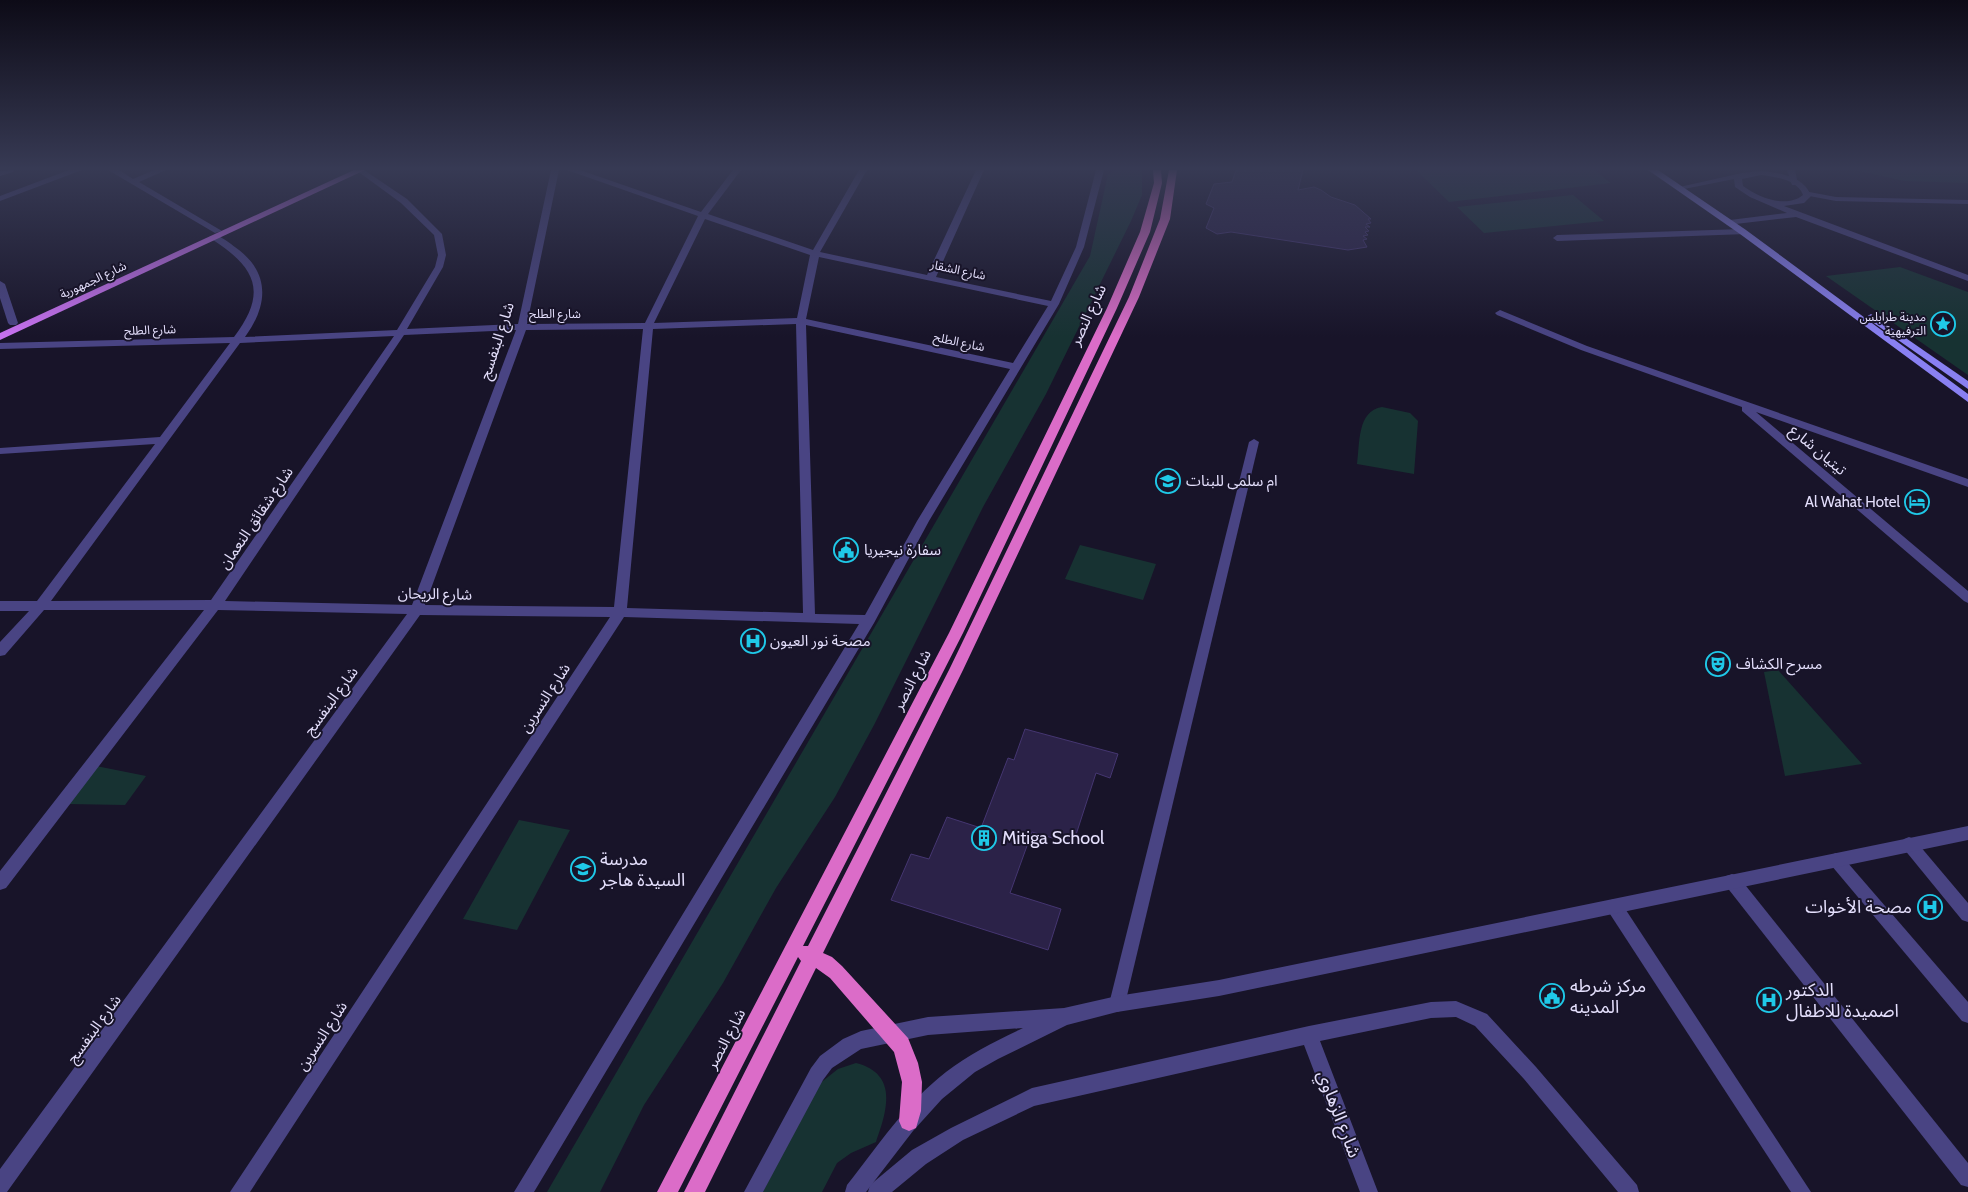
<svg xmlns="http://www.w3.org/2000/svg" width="1968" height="1192" font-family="Cabin,'Noto Sans Arabic',sans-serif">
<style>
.green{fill:#173232}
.building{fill:#2b2248;stroke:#453671}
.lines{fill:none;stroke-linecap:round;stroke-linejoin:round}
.minor{fill:#494483;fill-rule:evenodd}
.tertiary{fill:#494483;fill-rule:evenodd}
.secondary{fill:#8980f2;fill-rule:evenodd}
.primary{fill:#c771f0;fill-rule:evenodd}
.trunk{fill:#db6cc8;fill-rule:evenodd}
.labels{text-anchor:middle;stroke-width:4;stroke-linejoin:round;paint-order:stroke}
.far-street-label{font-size:12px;fill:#e4dffc;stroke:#181429}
.far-poi-label{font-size:12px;fill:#e4dffc;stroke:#181429;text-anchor:end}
.street-label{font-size:15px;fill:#e4dffc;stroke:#181429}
.poi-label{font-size:15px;fill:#e4dffc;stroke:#181429;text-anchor:start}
.near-poi-label{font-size:18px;fill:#e4dffc;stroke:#181429;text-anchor:start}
.near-street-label{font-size:18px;fill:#e4dffc;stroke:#181429}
</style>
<rect width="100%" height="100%" fill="#181429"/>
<g class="green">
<path d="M 1114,170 L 1142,170 L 1142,195 L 1131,221 L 1046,394 L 983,507 L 874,725 L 835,797 L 776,888 L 723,983 L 644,1105 L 600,1192 L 547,1192 L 1090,256 L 1108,174 Z"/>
<path d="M 1416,170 L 1594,170 L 1611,183 L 1449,202 Z"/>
<path d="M 1854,170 L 1968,170 L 1968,183 L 1904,181 Z"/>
<path d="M 1573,195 L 1604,221 L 1484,233 L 1457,207 Z"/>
<path d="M 1900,267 L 1968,292 L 1968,375 L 1826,276 Z"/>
<path d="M 1382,407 L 1410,413 L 1418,421 L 1414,474 L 1357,464 C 1360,443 1357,411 1382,407 Z"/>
<path d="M 1080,545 L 1156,564 L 1143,600 L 1065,579 Z"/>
<path d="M 1778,670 L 1862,764 L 1785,776 L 1764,672 Z"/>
<path d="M 96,766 L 146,776 L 125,805 L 68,804 Z"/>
<path d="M 519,820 L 570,830 L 517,930 L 463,919 Z"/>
<path d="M 856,1063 C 899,1074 887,1111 876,1142 L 851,1153 L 837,1163 L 822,1192 L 763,1192 L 814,1088 L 838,1069 Z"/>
</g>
<g class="building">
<path d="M 1236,170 L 1303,170 L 1298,190 L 1314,187 L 1321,190 L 1331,197 L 1355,205 L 1371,219 L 1368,219 L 1371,223 L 1366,224 L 1370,227 L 1365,227 L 1369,231 L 1365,232 L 1368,235 L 1363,236 L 1367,239 L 1363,240 L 1367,247 L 1348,250 L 1231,232 L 1217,234 L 1206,228 L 1214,208 L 1206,204 L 1214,184 L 1232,182 Z"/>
<path d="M 1025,729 L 1118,754 L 1110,778 L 1096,773 L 1073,844 L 1032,832 L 1010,893 L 1061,909 L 1048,950 L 891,900 L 911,854 L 929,859 L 947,817 L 981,828 L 1008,758 L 1014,760 Z"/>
</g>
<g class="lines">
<g class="minor">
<path d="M 14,170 L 13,172 L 0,176 L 0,171 Z"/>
<path d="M 69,170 L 82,170 L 0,201 L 0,196 Z"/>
<path d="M 108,170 L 119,170 L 133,179 L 154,170 L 166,170 L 139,182 L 222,231 L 215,233 Z"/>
<path d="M 356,170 L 364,170 L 407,199 L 442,234 L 446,255 L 443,267 L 407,329 L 518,324 L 551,170 L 559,170 L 527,324 L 645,323 L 698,216 L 567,170 L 580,170 L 701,212 L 733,170 L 741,170 L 708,214 L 813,250 L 859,170 L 867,170 L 820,252 L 927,275 L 976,170 L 984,170 L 936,277 L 1051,301 L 1076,247 L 1096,170 L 1104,170 L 1084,247 L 1059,304 L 929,521 L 874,623 L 534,1192 L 514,1192 L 859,624 L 624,617 L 250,1192 L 230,1192 L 610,617 L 420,615 L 7,1192 L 0,1192 L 0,1169 L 407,614 L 218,610 L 6,888 L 0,890 L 0,871 L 204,610 L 44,610 L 5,655 L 0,656 L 0,642 L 29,611 L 0,611 L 0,601 L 37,601 L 155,444 L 0,454 L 0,448 L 160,437 L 230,343 L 0,349 L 0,343 L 234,337 C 268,292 256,268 213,240 L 213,236 L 216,235 C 224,238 232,245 239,250 C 271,275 267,307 245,337 L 397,330 L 435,267 L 438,255 L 434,235 L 401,203 ZM 705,219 L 810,255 L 797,318 L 654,323 ZM 819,257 L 1048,306 L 1013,363 L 806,319 ZM 796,324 L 803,613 L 627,608 L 653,329 ZM 806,325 L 1010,369 L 917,521 L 865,615 L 815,614 ZM 643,329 L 614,607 L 425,605 L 526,330 ZM 516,330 L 412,605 L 225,601 L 404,335 ZM 394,336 L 211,600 L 51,601 L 240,343 Z"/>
<path d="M 1787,170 L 1795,170 L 1798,185 L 1792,185 Z"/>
<path d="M 1804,191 L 1836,197 L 1968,200 L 1968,204 L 1836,201 L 1804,195 Z"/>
<path d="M 1743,229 L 1746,230 L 1746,234 L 1557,241 L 1553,238 L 1557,235 Z"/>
<path d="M 0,281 L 5,284 L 18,323 L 16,325 L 10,325 L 8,323 L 0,298 Z"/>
<path d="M 1500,310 L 1587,346 L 1968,479 L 1968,487 L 1756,412 L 1968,591 L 1968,603 L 1964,601 L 1742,411 L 1742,407 L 1581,350 L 1497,315 L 1495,313 Z"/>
<path d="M 1254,439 L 1259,442 L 1125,1004 L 1123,1010 L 1117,1012 L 1111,1010 L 1109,1004 L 1249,442 Z"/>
<path d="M 1909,837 L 1914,839 L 1968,903 L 1968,922 L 1962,920 L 1904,849 L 1901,844 L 1904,839 Z"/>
<path d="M 1836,853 L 1841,855 L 1968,1002 L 1968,1023 L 1962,1021 L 1831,865 L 1828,860 L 1831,855 Z"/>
<path d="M 1732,874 L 1738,876 L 1968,1163 L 1968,1187 L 1961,1185 L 1726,886 L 1724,881 L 1726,876 Z"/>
<path d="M 1614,899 L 1620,901 L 1811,1192 L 1791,1192 L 1608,911 L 1606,906 L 1608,901 Z"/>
<path d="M 1456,1001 L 1487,1014 L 1536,1067 L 1637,1185 L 1639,1192 L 1618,1192 L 1524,1079 L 1475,1026 L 1456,1017 L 1431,1018 L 1320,1041 L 1378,1192 L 1360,1192 L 1304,1045 L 1034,1106 L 963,1140 L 926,1164 L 892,1192 L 868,1192 L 870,1185 L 912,1150 L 951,1128 L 1032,1088 L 1309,1026 L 1431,1002 Z"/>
</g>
<g class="tertiary">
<path d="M 1761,171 C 1780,173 1804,176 1811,196 L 1804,203 L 1784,206 L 1968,275 L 1968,281 L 1796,217 L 1727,225 L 1726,223 L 1730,220 L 1787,213 L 1750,197 L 1735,187 L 1734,179 L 1679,190 L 1675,188 L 1742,173 ZM 1761,175 C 1775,177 1797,179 1803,195 C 1786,209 1758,197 1743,186 L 1742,179 Z"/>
<path d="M 1968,826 L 1968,840 L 1219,996 L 1117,1012 L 1067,1025 L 998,1059 L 975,1072 L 942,1099 L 913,1131 L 866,1192 L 845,1192 L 847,1185 C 878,1146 906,1103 946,1072 C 969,1054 996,1041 1023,1028 L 928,1035 L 861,1049 L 832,1068 L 823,1080 L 763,1192 L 744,1192 L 811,1068 L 820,1056 L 843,1039 L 861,1031 L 928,1017 L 1064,1008 L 1117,996 L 1219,980 Z"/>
</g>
<g class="secondary">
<path d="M 1648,170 L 1658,170 L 1746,230 L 1968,394 L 1968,402 L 1740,234 Z"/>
<path d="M 1871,314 L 1968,381 L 1968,389 L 1868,319 L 1866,317 Z"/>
</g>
<path class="primary" d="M 354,170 L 365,170 L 0,340 L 0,333 Z"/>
<path class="trunk" d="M 1153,170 L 1161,170 L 1162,183 L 1150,232 L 1117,308 L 963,633 L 803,946 L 808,946 L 949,670 L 1129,297 L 1160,219 L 1169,170 L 1177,170 L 1170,219 L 1139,297 L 963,670 L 823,953 L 832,957 L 842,966 L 908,1038 L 918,1063 L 922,1082 L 921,1111 L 916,1128 L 909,1131 L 902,1128 L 899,1121 L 902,1082 L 894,1052 L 830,978 L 816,968 L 705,1192 L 684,1192 L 801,961 L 798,957 L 678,1192 L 657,1192 L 949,633 L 1107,308 L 1140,232 L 1154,183 Z"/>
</g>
<linearGradient id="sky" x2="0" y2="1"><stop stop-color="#0d0b17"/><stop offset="0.5" stop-color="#373a54"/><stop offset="1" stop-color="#373a54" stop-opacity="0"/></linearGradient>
<rect width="1968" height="337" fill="url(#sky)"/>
<defs>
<symbol id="sight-ring" viewBox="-11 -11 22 22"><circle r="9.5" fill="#181429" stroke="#1fc9e8" stroke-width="1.5"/><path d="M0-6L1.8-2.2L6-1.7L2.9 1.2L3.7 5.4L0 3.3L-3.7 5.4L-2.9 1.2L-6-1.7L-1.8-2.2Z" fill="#1fc9e8"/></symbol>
<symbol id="school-ring" viewBox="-11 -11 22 22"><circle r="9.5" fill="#181429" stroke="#1fc9e8" stroke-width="1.5"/><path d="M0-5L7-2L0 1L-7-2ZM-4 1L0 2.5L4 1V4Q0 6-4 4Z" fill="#1fc9e8"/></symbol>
<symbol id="hotel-ring" viewBox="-11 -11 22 22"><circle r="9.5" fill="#181429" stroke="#1fc9e8" stroke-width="1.5"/><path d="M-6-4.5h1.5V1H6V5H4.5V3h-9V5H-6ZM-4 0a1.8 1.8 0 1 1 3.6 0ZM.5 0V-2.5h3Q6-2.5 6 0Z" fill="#1fc9e8"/></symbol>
<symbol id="civic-ring" viewBox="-11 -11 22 22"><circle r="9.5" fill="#181429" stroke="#1fc9e8" stroke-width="1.5"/><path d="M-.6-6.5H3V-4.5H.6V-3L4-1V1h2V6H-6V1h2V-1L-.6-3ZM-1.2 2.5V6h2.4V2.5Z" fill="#1fc9e8"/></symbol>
<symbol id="hospital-ring" viewBox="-11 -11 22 22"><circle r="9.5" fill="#181429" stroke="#1fc9e8" stroke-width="1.5"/><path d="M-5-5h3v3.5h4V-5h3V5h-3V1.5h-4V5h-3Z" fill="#1fc9e8"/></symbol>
<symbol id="theatre-ring" viewBox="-11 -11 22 22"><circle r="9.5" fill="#181429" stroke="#1fc9e8" stroke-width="1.5"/><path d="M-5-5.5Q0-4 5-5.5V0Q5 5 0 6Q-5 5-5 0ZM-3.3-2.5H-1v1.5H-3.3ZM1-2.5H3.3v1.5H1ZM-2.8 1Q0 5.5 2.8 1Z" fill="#1fc9e8"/></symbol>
<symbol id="building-ring" viewBox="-11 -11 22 22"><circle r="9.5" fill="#181429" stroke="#1fc9e8" stroke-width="1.5"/><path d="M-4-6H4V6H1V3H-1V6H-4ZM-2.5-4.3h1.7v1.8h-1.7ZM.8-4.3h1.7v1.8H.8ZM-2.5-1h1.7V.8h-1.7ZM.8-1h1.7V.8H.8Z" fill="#1fc9e8"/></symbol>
</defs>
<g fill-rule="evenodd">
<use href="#sight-ring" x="1929" y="310" width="28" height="28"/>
<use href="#school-ring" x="1154" y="467" width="28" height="28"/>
<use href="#hotel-ring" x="1903" y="488" width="28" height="28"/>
<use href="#civic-ring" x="832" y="536" width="28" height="28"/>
<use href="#hospital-ring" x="739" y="627" width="28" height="28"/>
<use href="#theatre-ring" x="1704" y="650" width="28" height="28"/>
<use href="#building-ring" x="970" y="824" width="28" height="28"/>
<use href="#school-ring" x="569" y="855" width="28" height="28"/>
<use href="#hospital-ring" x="1916" y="893" width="28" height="28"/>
<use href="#civic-ring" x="1538" y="982" width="28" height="28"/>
<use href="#hospital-ring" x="1755" y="986" width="28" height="28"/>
</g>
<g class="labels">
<g class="far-street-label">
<text transform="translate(958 270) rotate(12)" y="4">شارع الشقار</text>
<text transform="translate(93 280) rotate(-25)" y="4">شارع الجمهورية</text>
<text x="555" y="318">شارع الطلح</text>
<text transform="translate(150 330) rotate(-2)" y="4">شارع الطلح</text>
<text transform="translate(959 342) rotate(12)" y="4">شارع الطلح</text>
</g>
<g class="far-poi-label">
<text x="1926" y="321">مدينة طرابلس<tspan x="1926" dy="14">الترفيهية</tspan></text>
</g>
<g class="street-label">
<text transform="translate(1088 315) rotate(-65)" y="5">شارع النصر</text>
<text transform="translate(497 341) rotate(-72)" y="5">شارع البنفسج</text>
<text transform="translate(1818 450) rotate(40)" y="5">تيتيان شارع</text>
<text transform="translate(256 518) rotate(-56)" y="5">شارع شقائق النعمان</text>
<text transform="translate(435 594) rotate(1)" y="5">شارع الريحان</text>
<text transform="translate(912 680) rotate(-63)" y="5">شارع النصر</text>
<text transform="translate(545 698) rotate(-57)" y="5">شارع النسرين</text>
<text transform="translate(331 701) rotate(-54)" y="5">شارع البنفسج</text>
<text transform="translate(94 1029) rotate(-54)" y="5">شارع البنفسج</text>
<text transform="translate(322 1036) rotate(-57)" y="5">شارع النسرين</text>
<text transform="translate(726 1039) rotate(-62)" y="5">شارع النصر</text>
</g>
<g class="poi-label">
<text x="1186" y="486">ام سلمى للبنات</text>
<text x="1900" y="507" text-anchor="end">Al Wahat Hotel</text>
<text x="864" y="555">سفارة نيجيريا</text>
<text x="770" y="646">مصحة نور العيون</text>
<text x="1736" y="669">مسرح الكشاف</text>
</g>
<g class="near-poi-label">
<text x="1002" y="844">Mitiga School</text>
<text x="600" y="865">مدرسة<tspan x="600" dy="21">السيدة هاجر</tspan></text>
<text x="1912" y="913" text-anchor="end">مصحة الأخوات</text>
<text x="1570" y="992">مركز شرطه<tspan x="1570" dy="21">المدينه</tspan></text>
<text x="1786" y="996">الدكتور<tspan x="1786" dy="21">اصميدة للاطفال</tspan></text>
</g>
<g class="near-street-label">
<text transform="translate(1339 1114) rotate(69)" y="6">شارع الزهاوي</text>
</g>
</g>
</svg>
